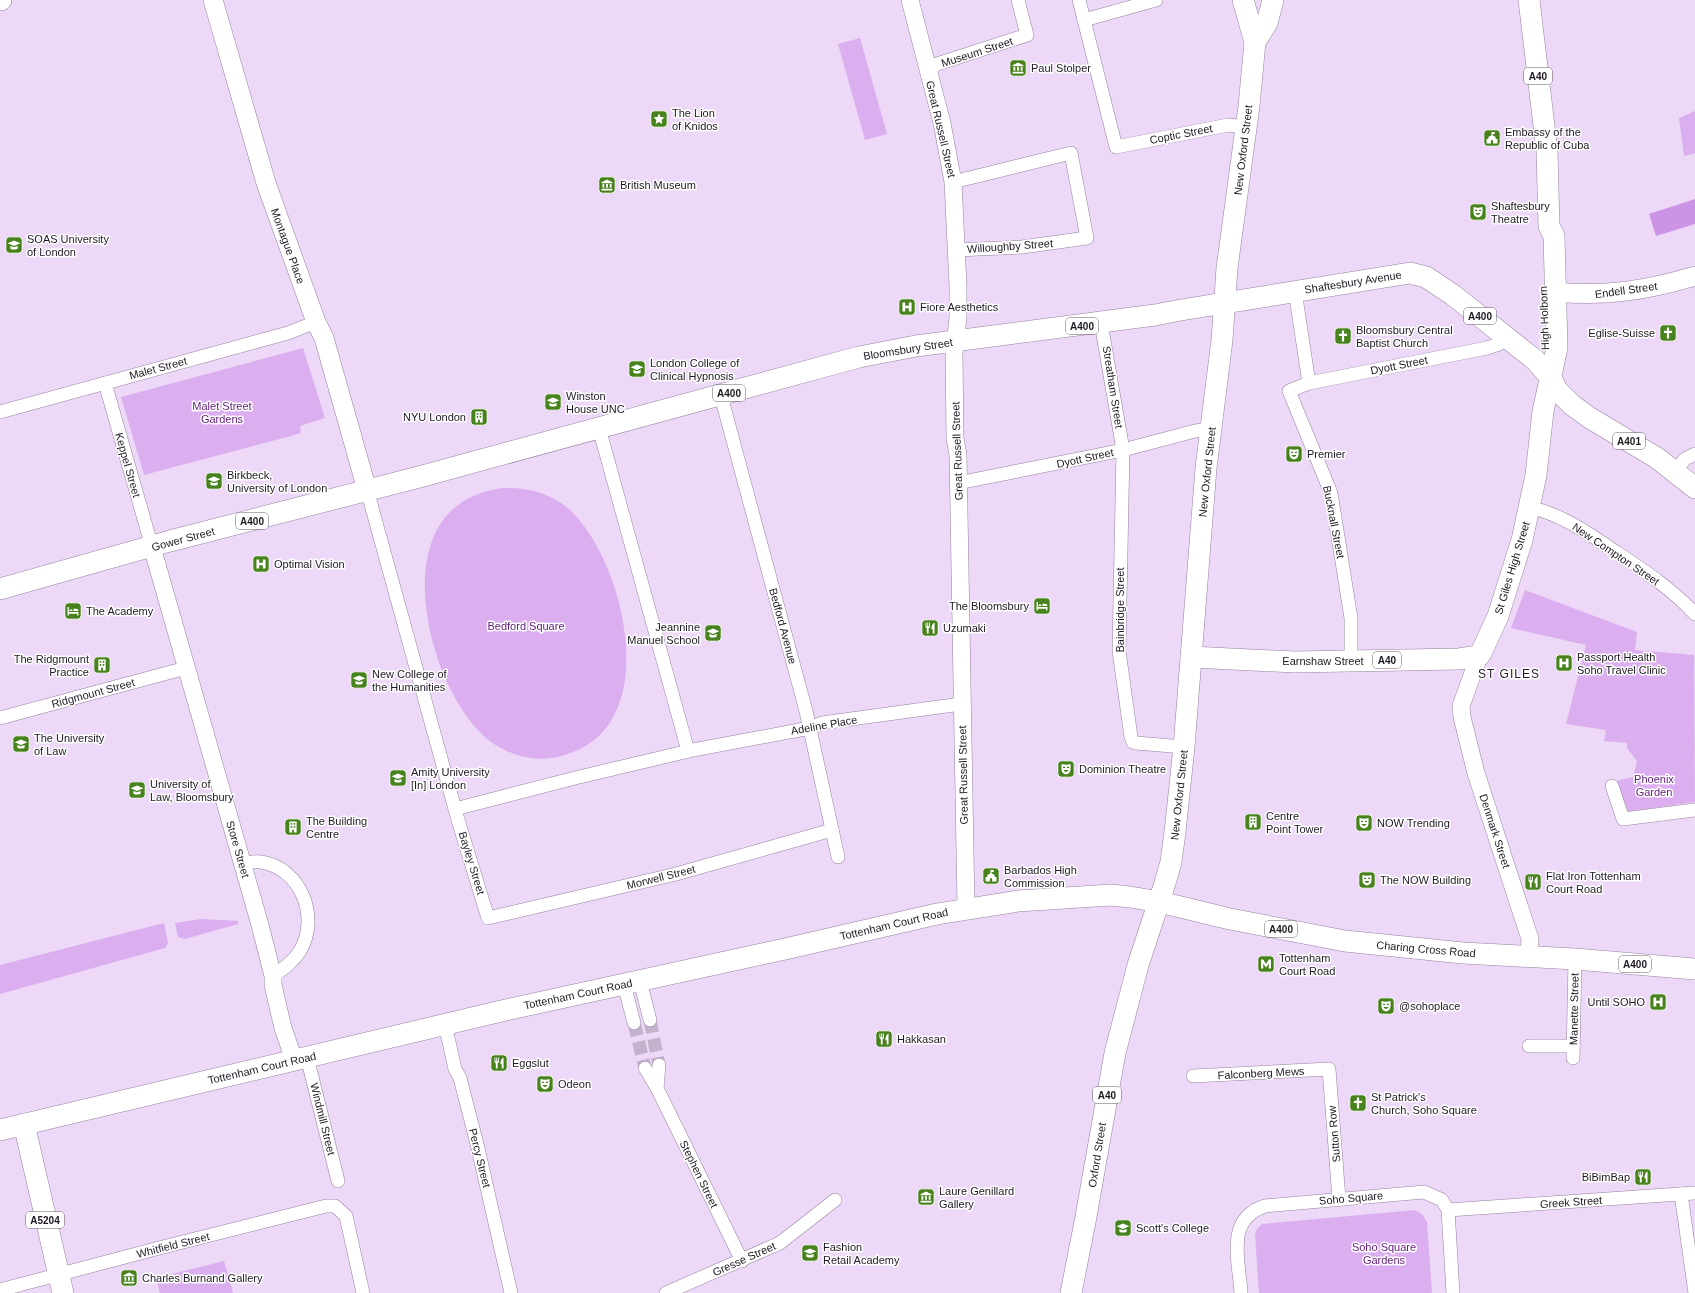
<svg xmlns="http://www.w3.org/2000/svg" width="1695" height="1293" font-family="Arial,sans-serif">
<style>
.green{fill:#dbafef}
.water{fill:#cc94e5}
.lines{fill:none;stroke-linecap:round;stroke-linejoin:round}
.minor-tunnel{stroke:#c4b2cd;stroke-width:13;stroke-dasharray:13 6;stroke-linecap:butt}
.minor-casing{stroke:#95829e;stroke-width:14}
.tertiary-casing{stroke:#95829e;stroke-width:18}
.secondary-casing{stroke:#95829e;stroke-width:20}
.primary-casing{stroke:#95829e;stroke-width:22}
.minor{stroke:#fff;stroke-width:13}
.tertiary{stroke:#fff;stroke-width:17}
.secondary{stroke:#fff;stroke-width:19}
.primary{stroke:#fff;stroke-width:21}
.labels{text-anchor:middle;stroke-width:3;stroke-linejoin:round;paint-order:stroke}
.shield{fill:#fff;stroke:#625d65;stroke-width:1}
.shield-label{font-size:10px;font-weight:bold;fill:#1f1823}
.street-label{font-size:11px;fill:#1f1823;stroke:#fff}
.poi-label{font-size:11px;fill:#1f1823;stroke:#fff;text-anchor:start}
.park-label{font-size:11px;fill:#621c7b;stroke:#fff}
.neighbourhood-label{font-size:12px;letter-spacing:1px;fill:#1f1823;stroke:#fff}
</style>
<rect width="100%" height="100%" fill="#edd8f7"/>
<g class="green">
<path d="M 860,38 L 887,134 L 865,140 L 838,44 Z"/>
<path d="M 1695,111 L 1695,153 L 1684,156 L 1679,118 Z"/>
<path d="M 303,348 L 325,418 L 300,426 L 301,433 L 287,437 L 144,475 L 121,397 Z"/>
<path d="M 503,488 C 527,487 551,493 569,509 C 622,557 661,710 580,749 C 571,753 561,757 551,758 C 531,761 511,755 494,744 C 437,705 395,562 452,510 C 466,497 485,490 503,488 Z"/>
<path d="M 1525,590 L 1637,632 L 1635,650 L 1694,655 L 1695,802 L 1625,812 L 1616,781 L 1633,777 L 1637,761 L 1627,748 L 1627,743 L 1604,741 L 1606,730 L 1566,724 L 1586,645 L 1511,628 Z"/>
<path d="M 201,919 L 238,921 L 238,924 L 185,939 L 178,937 L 175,923 Z"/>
<path d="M 164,923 L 168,943 L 165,948 L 0,994 L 0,965 Z"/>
<path d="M 1415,1210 L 1422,1214 L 1427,1222 L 1432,1293 L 1259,1293 L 1255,1235 L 1257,1229 L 1262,1224 Z"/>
<path d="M 224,1261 L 233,1293 L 160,1293 L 156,1278 Z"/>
</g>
<path class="water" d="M 1695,199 L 1695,224 L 1656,236 L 1649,214 Z"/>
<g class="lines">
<g class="minor-tunnel">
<path d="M 650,1020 L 659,1065"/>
<path d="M 634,1023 L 645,1068"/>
</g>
<defs>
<g id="minor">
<path d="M 1079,0 L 1116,147 L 1228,125 L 1246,127"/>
<path d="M 1084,20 L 1156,0"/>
<path d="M 928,70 L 937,64 L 1027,35 L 1018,0"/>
<path d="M 953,182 L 1071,153 L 1087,238 L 1022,247 L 957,250"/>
<path d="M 1295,291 L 1309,383"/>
<path d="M 1101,323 L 1123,450 L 1119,651 L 1131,737 L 1133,742 L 1136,743 L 1184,747"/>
<path d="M 105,383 L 152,547"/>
<path d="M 721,396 L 806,711 L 838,857"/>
<path d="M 0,412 L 288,333 L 316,322"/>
<path d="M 599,428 L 688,751"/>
<path d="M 1675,471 L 1685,459 L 1695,454"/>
<path d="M 958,483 L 1123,450 L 1195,431 L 1211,429"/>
<path d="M 367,490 L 458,820 L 488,918 L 676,874 L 832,830"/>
<path d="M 1529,507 C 1560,514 1587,532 1613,550 C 1643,570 1671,588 1695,614"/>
<path d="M 1351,661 L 1351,618 L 1331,493 L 1289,391 L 1309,383 L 1487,348 L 1499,344 L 1506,337"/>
<path d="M 0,718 L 186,668"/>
<path d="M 1612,786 L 1623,819 L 1695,810"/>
<path d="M 455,809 L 575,778 L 693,750 L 810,728 L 822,723 L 961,704"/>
<path d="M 243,863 C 248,863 255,861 261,862 C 301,868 320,917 300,951 C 293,962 283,969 273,976"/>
<path d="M 640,981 L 650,1020"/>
<path d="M 624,984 L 634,1023"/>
<path d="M 445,1024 L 455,1069 L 460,1078 L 477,1144 L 511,1293"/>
<path d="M 1529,1046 L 1573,1046"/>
<path d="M 307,1057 L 338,1181"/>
<path d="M 1573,1058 L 1575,959"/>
<path d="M 645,1068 L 657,1088 L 742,1261"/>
<path d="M 1193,1076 L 1329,1069 L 1339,1199"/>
<path d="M 657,1088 L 659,1065"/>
<path d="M 1681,1194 L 1695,1293"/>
<path d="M 1448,1210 L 1695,1193"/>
<path d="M 0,1290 L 163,1247 L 326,1206 L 335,1206 L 346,1216 L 363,1293"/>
<path d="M 666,1293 L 780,1243 L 835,1200"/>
<path d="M 1241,1293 C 1239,1260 1225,1219 1265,1206 L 1424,1192 L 1442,1200 L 1448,1210 L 1453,1293"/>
</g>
<g id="tertiary">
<path d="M 910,0 L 942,123 L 953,182 L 958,286 L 958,317 L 954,353 L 955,438 L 958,455 L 966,908"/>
<path d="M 152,547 L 260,925 L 273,976 L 273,985 L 283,1028 L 294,1060"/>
<path d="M 1479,656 L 1461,706 L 1462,717 L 1476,773 L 1530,939 L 1529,957"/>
</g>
<g id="secondary">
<path d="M 213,0 L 266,183 L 316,322 L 324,338 L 367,490"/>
<path d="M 1556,292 C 1606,297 1647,290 1695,276"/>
</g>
<g id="primary">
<path d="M 0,0 L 1,0"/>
<path d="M 1255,42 L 1267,23 L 1273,0"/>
<path d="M 0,589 L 170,541 L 419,477 L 859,357 L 916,346 L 1155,315 L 1181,310 L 1410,273 L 1426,277 L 1453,295 L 1535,360 L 1551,378 L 1557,390 L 1572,405 L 1590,418 L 1657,458 L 1695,488"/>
<path d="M 1191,657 L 1295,662 L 1459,659 L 1479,656 L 1481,653 L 1498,616 L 1522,540 L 1536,475 L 1543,411 L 1557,348 L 1554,236 L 1549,226 L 1547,151 L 1529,0"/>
<path d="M 24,1124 L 63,1293"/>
<path d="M 0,1130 L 510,1009 L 785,949 L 937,914 L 1018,901 L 1111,895 L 1130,897 L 1160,902 L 1230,919 L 1345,941 L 1463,953 L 1575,959 L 1695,969"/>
<path d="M 1071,1293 L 1085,1222 L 1115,1053 L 1138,965 L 1165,883 L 1171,862 L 1175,832 L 1184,747 L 1206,468 L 1222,340 L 1227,268 L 1249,106 L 1255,42 L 1243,0"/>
</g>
</defs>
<use href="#minor" class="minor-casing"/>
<use href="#tertiary" class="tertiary-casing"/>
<use href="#secondary" class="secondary-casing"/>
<use href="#primary" class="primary-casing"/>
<use href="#minor" class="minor"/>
<use href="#tertiary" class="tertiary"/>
<use href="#secondary" class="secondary"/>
<use href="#primary" class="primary"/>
</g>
<defs>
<symbol id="museum-square" viewBox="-11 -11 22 22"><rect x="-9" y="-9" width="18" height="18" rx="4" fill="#48821d" stroke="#fff"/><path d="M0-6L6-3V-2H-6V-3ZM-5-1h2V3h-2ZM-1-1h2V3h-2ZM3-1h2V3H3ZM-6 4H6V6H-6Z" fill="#fff"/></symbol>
<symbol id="sight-square" viewBox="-11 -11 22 22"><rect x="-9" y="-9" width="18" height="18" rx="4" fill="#48821d" stroke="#fff"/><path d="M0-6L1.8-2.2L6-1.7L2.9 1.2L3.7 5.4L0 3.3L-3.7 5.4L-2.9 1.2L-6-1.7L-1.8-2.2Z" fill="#fff"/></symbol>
<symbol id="civic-square" viewBox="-11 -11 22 22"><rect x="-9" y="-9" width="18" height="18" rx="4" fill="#48821d" stroke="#fff"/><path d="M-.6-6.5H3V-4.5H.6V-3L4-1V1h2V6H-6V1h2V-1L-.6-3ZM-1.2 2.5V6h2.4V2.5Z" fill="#fff"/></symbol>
<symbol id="theatre-square" viewBox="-11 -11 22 22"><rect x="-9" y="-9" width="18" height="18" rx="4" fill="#48821d" stroke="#fff"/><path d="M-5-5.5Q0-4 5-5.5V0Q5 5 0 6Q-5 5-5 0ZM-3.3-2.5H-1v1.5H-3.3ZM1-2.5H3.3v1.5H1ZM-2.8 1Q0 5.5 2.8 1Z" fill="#fff"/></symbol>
<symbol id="university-square" viewBox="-11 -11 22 22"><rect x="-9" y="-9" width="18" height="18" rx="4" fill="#48821d" stroke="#fff"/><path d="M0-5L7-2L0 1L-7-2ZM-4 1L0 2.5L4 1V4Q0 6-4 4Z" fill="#fff"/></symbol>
<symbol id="hospital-square" viewBox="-11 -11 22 22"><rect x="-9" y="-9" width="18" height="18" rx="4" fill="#48821d" stroke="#fff"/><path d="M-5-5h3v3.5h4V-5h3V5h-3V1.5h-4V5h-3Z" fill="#fff"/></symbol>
<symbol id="church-square" viewBox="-11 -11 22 22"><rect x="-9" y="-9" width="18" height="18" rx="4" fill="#48821d" stroke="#fff"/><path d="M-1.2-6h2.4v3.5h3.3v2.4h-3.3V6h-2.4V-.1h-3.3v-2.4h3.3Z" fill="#fff"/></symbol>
<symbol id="building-square" viewBox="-11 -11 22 22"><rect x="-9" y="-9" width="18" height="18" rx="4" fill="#48821d" stroke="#fff"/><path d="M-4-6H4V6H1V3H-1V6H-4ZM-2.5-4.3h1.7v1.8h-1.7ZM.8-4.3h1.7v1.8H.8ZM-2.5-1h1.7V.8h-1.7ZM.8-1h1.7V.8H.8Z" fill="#fff"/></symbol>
<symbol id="hotel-square" viewBox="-11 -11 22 22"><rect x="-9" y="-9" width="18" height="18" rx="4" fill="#48821d" stroke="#fff"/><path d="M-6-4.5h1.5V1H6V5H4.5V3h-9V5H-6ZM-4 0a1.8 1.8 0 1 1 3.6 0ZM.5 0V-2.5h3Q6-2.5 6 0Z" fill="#fff"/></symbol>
<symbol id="restaurant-square" viewBox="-11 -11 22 22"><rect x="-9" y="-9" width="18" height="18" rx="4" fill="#48821d" stroke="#fff"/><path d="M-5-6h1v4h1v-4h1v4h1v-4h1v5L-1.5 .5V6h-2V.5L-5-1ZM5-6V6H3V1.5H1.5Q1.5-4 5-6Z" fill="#fff"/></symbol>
<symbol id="school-square" viewBox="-11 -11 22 22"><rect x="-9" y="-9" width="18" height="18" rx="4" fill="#48821d" stroke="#fff"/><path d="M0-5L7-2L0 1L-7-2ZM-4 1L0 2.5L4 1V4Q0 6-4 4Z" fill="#fff"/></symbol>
<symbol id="metro-square" viewBox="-11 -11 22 22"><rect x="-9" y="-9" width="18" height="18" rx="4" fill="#48821d" stroke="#fff"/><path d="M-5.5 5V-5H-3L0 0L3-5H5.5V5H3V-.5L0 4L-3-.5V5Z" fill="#fff"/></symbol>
</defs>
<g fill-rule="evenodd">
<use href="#museum-square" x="1008" y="58" width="20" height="20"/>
<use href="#sight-square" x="649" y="109" width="20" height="20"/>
<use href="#civic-square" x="1482" y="128" width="20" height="20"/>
<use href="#museum-square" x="597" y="175" width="20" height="20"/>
<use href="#theatre-square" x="1468" y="202" width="20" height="20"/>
<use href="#university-square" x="4" y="235" width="20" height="20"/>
<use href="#hospital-square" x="897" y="297" width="20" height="20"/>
<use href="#church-square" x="1658" y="323" width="20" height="20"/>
<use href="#church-square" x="1333" y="326" width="20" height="20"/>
<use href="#university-square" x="627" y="359" width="20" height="20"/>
<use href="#university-square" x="543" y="392" width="20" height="20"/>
<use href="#building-square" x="469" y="407" width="20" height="20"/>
<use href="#theatre-square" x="1284" y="444" width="20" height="20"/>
<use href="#university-square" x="204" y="471" width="20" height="20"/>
<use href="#hospital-square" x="251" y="554" width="20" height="20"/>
<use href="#hotel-square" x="1032" y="596" width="20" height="20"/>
<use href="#hotel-square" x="63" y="601" width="20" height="20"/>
<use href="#restaurant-square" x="920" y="618" width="20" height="20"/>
<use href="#school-square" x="703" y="623" width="20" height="20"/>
<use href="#hospital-square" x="1554" y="653" width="20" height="20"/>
<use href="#building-square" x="92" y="655" width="20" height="20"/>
<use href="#university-square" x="349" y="670" width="20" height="20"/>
<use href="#university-square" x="11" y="734" width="20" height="20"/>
<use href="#theatre-square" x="1056" y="759" width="20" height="20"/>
<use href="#university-square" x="388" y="768" width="20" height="20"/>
<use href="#university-square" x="127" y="780" width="20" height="20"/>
<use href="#building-square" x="1243" y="812" width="20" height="20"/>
<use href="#theatre-square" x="1354" y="813" width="20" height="20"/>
<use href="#building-square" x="283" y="817" width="20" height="20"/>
<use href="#civic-square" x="981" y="866" width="20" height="20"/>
<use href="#theatre-square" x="1357" y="870" width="20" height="20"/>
<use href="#restaurant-square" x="1523" y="872" width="20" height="20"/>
<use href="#metro-square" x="1256" y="954" width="20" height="20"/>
<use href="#hospital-square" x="1648" y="992" width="20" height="20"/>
<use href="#theatre-square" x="1376" y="996" width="20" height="20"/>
<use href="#restaurant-square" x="874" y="1029" width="20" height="20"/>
<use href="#restaurant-square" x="489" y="1053" width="20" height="20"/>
<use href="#theatre-square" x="535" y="1074" width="20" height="20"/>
<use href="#church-square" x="1348" y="1093" width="20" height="20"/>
<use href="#restaurant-square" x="1633" y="1167" width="20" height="20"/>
<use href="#museum-square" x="916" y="1187" width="20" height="20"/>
<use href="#university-square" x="1113" y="1218" width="20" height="20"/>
<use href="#school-square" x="800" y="1243" width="20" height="20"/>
<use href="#museum-square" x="119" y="1268" width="20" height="20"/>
</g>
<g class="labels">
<g class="shield">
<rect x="1524" y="68" width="28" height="16" rx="3"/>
<rect x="1464" y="308" width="32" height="16" rx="3"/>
<rect x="1066" y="318" width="32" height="16" rx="3"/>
<rect x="713" y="385" width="32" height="16" rx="3"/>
<rect x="1613" y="433" width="32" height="16" rx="3"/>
<rect x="236" y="513" width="32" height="16" rx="3"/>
<rect x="1373" y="652" width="28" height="16" rx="3"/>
<rect x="1265" y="921" width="32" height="16" rx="3"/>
<rect x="1619" y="956" width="32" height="16" rx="3"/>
<rect x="1093" y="1087" width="28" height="16" rx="3"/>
<rect x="26" y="1212" width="38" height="16" rx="3"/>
</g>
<g class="shield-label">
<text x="1538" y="80">A40</text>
<text x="1480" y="320">A400</text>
<text x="1082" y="330">A400</text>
<text x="729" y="397">A400</text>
<text x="1629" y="445">A401</text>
<text x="252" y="525">A400</text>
<text x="1387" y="664">A40</text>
<text x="1281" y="933">A400</text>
<text x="1635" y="968">A400</text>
<text x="1107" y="1099">A40</text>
<text x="45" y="1224">A5204</text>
</g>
<g class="street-label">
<text transform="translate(977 52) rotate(-18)" y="4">Museum Street</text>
<text transform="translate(941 129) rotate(77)" y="4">Great Russell Street</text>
<text transform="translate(1181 134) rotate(-11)" y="4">Coptic Street</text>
<text transform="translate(1243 150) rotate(-83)" y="4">New Oxford Street</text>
<text transform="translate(288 246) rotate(70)" y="4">Montague Place</text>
<text transform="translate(1010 246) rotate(-4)" y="4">Willoughby Street</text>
<text transform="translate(1353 282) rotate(-9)" y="4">Shaftesbury Avenue</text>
<text transform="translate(1626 290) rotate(-8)" y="4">Endell Street</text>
<text transform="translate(1544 318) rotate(-92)" y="4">High Holborn</text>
<text transform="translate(908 349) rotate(-9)" y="4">Bloomsbury Street</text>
<text transform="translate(1399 365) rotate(-11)" y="4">Dyott Street</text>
<text transform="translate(158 368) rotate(-15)" y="4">Malet Street</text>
<text transform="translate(1113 387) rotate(81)" y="4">Streatham Street</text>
<text transform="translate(957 451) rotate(-92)" y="4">Great Russell Street</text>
<text transform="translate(1085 458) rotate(-12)" y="4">Dyott Street</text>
<text transform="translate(128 465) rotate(74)" y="4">Keppel Street</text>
<text transform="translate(1207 472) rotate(-84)" y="4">New Oxford Street</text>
<text transform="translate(1334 522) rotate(79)" y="4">Bucknall Street</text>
<text transform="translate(183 539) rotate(-15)" y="4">Gower Street</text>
<text transform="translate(1616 554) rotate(34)" y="4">New Compton Street</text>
<text transform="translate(1512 568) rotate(-73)" y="4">St Giles High Street</text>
<text transform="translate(1120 610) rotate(-90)" y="4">Bainbridge Street</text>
<text transform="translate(783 626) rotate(75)" y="4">Bedford Avenue</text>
<text x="1323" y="665">Earnshaw Street</text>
<text transform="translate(93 693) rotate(-15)" y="4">Ridgmount Street</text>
<text transform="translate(824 725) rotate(-10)" y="4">Adeline Place</text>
<text transform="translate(963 775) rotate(-91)" y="4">Great Russell Street</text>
<text transform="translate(1179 795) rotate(-84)" y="4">New Oxford Street</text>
<text transform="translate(1495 831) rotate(72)" y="4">Denmark Street</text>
<text transform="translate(238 849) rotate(74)" y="4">Store Street</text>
<text transform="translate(472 863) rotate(73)" y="4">Bayley Street</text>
<text transform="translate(661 877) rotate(-14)" y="4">Morwell Street</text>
<text transform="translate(894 924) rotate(-13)" y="4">Tottenham Court Road</text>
<text transform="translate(1426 949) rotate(5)" y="4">Charing Cross Road</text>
<text transform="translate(578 994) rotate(-12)" y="4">Tottenham Court Road</text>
<text transform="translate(1574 1009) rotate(-89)" y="4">Manette Street</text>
<text transform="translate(262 1068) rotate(-13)" y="4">Tottenham Court Road</text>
<text transform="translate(1261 1073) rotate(-3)" y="4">Falconberg Mews</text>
<text transform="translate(323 1119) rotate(76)" y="4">Windmill Street</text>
<text transform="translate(1334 1134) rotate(-95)" y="4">Sutton Row</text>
<text transform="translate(1097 1155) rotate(-81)" y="4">Oxford Street</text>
<text transform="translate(480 1158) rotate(76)" y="4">Percy Street</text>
<text transform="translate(699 1174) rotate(64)" y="4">Stephen Street</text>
<text transform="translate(1351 1198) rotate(-5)" y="4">Soho Square</text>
<text transform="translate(1571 1202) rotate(-4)" y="4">Greek Street</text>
<text transform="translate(173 1245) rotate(-14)" y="4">Whitfield Street</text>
<text transform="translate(744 1259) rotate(-24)" y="4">Gresse Street</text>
</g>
<g class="poi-label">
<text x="1031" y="72">Paul Stolper</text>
<text x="672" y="117">The Lion<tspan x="672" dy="13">of Knidos</tspan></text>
<text x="1505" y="136">Embassy of the<tspan x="1505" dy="13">Republic of Cuba</tspan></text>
<text x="620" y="189">British Museum</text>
<text x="1491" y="210">Shaftesbury<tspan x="1491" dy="13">Theatre</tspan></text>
<text x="27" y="243">SOAS University<tspan x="27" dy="13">of London</tspan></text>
<text x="920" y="311">Fiore Aesthetics</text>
<text x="1356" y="334">Bloomsbury Central<tspan x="1356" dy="13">Baptist Church</tspan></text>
<text x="1655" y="337" text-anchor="end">Eglise-Suisse</text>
<text x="650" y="367">London College of<tspan x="650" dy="13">Clinical Hypnosis</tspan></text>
<text x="566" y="400">Winston<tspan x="566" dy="13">House UNC</tspan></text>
<text x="466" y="421" text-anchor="end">NYU London</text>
<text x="1307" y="458">Premier</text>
<text x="227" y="479">Birkbeck,<tspan x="227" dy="13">University of London</tspan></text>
<text x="274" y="568">Optimal Vision</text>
<text x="1029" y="610" text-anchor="end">The Bloomsbury</text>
<text x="86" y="615">The Academy</text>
<text x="700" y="631" text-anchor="end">Jeannine<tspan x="700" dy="13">Manuel School</tspan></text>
<text x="943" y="632">Uzumaki</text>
<text x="1577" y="661">Passport Health<tspan x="1577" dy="13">Soho Travel Clinic</tspan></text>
<text x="89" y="663" text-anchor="end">The Ridgmount<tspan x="89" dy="13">Practice</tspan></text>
<text x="372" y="678">New College of<tspan x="372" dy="13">the Humanities</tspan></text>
<text x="34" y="742">The University<tspan x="34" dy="13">of Law</tspan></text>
<text x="1079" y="773">Dominion Theatre</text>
<text x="411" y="776">Amity University<tspan x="411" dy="13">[In] London</tspan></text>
<text x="150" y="788">University of<tspan x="150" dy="13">Law, Bloomsbury</tspan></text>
<text x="1266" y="820">Centre<tspan x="1266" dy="13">Point Tower</tspan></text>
<text x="306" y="825">The Building<tspan x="306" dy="13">Centre</tspan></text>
<text x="1377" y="827">NOW Trending</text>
<text x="1004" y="874">Barbados High<tspan x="1004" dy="13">Commission</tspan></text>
<text x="1546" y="880">Flat Iron Tottenham<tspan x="1546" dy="13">Court Road</tspan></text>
<text x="1380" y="884">The NOW Building</text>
<text x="1279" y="962">Tottenham<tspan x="1279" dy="13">Court Road</tspan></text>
<text x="1645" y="1006" text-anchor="end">Until SOHO</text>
<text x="1399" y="1010">@sohoplace</text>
<text x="897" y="1043">Hakkasan</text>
<text x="512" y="1067">Eggslut</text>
<text x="558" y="1088">Odeon</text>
<text x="1371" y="1101">St Patrick's<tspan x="1371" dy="13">Church, Soho Square</tspan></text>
<text x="1630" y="1181" text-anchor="end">BiBimBap</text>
<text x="939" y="1195">Laure Genillard<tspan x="939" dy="13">Gallery</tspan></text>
<text x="1136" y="1232">Scott's College</text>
<text x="823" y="1251">Fashion<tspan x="823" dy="13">Retail Academy</tspan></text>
<text x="142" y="1282">Charles Burnand Gallery</text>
</g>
<g class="park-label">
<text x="222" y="410">Malet Street<tspan x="222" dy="13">Gardens</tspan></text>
<text x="526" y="630">Bedford Square</text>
<text x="1654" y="783">Phoenix<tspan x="1654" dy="13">Garden</tspan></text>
<text x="1384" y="1251">Soho Square<tspan x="1384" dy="13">Gardens</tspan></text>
</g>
<g class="neighbourhood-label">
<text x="1509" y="678">ST GILES</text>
</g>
</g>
</svg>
